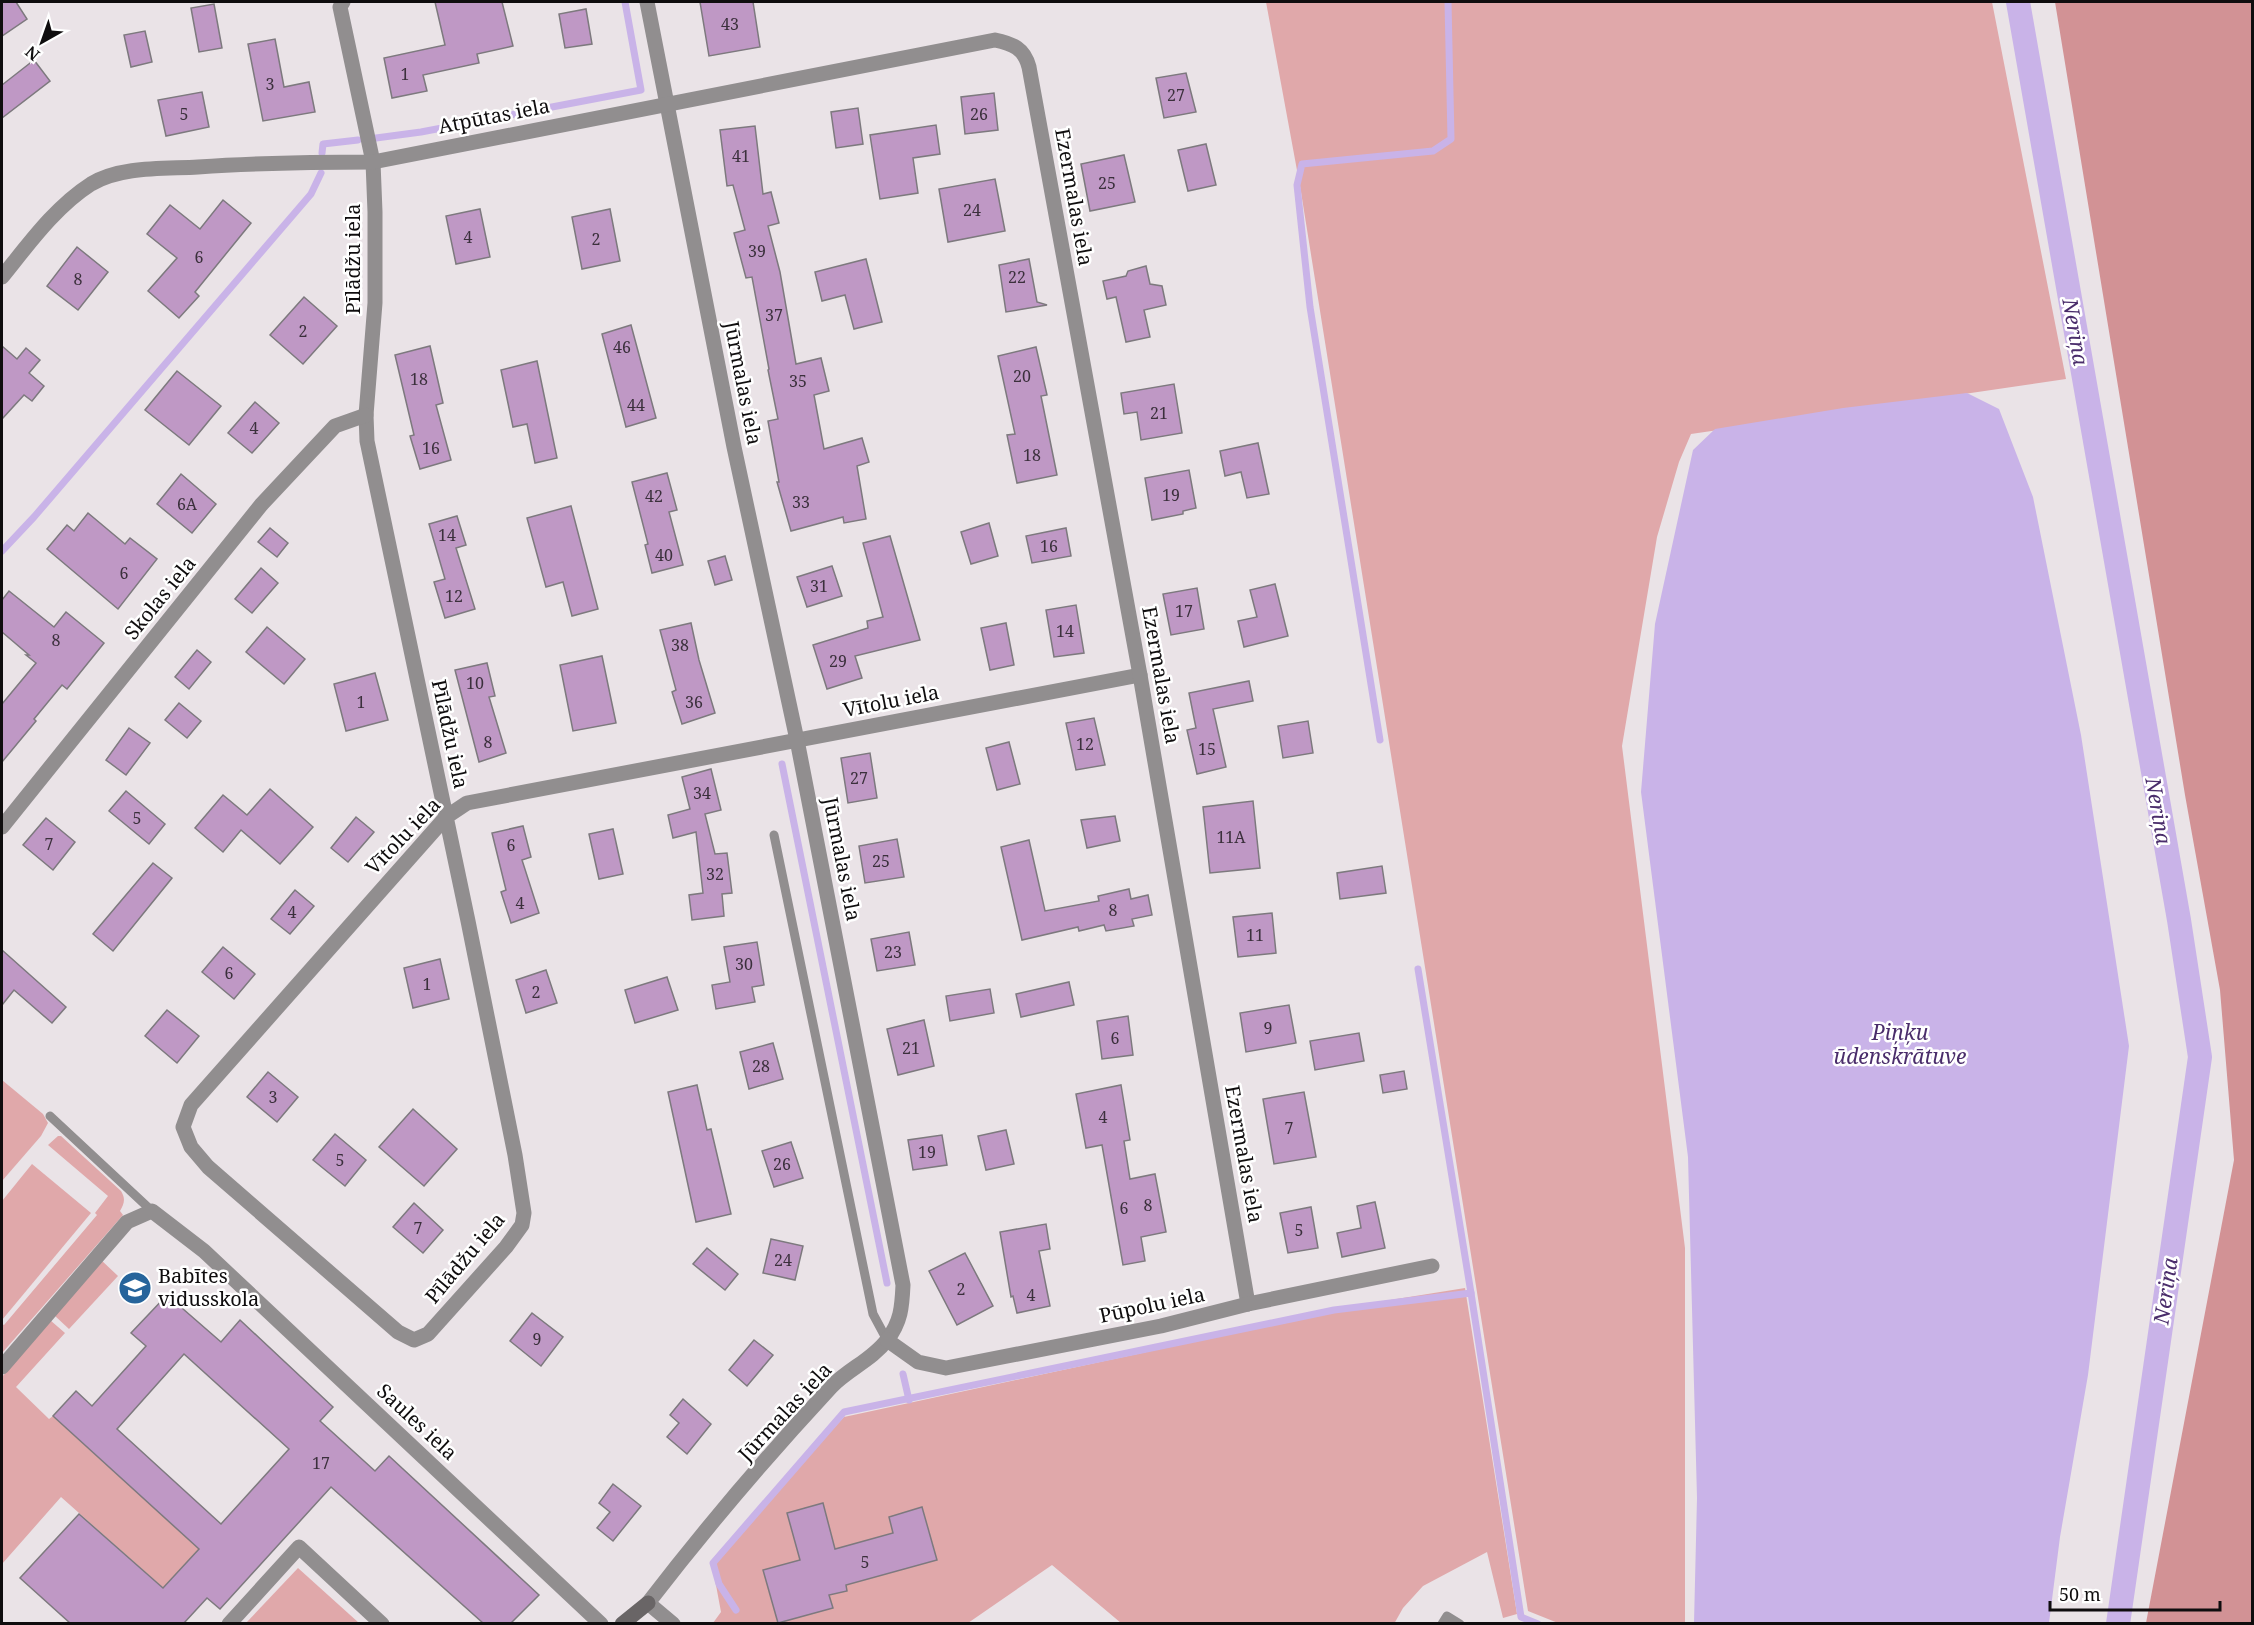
<svg xmlns="http://www.w3.org/2000/svg" width="2254" height="1625" font-family="'Noto Serif',serif">
<style>
.green{fill:#e0a8aa}
.forest{fill:#d29295}
.water{fill:#c9b3e8}
.lines{fill:none;stroke-linecap:round;stroke-linejoin:round}
.stream{stroke:#c9b3e8;stroke-width:7}
.canal{stroke:#c9b3e8;stroke-width:24}
.building{fill:#bf98c5;stroke:#7d797e;stroke-width:1.5;fill-rule:evenodd}
.lane{stroke:#918e8f;stroke-width:9}
.street{stroke:#918e8f;stroke-width:15}
.secondary{stroke:#696566;stroke-width:15}
.labels{text-anchor:middle;stroke-width:5;stroke-linejoin:round;paint-order:stroke}
.number-label{font-size:16px;fill:#3b303c}
.street-label{font-size:20px;fill:#0f0d0e;stroke:#fff}
.poi-label{font-size:20px;fill:#0f0d0e;stroke:#fff;text-anchor:start}
.water-label{font-size:21px;font-style:italic;fill:#4a2d6b;stroke:#fff}
</style>
<rect width="100%" height="100%" fill="#eae3e7"/>
<g class="green">
<path d="M 1266,2 L 1992,2 L 2066,379 L 1691,434 L 1679,462 L 1657,537 L 1622,746 L 1685,1248 L 1685,1623 L 1558,1623 L 1528,1611 L 1301,192 Z"/>
<path d="M 2,1080 L 43,1114 L 48,1123 L 41,1136 L 2,1181 Z"/>
<path d="M 58,1136 L 61,1136 L 121,1191 C 126,1199 124,1204 120,1211 L 123,1215 L 2,1353 L 2,1324 L 4,1325 L 97,1215 L 95,1213 L 108,1196 L 48,1145 Z"/>
<path d="M 32,1164 L 91,1213 L 2,1320 L 2,1201 Z"/>
<path d="M 100,1259 L 118,1276 L 69,1329 L 54,1315 Z"/>
<path d="M 1465,1288 L 1517,1614 L 1503,1618 L 1487,1552 L 1423,1586 L 1403,1608 L 1394,1624 L 1121,1623 L 1052,1565 L 968,1623 L 713,1623 L 721,1612 L 713,1569 L 715,1556 L 844,1417 L 1384,1301 Z"/>
<path d="M 50,1320 L 65,1333 L 16,1387 L 49,1419 L 53,1416 L 199,1549 L 176,1574 L 168,1592 L 61,1497 L 2,1564 L 2,1377 Z"/>
<path d="M 298,1568 L 359,1623 L 246,1623 Z"/>
</g>
<path class="forest" d="M 2055,2 L 2252,2 L 2252,1623 L 2146,1623 L 2234,1160 L 2220,990 L 2185,795 Z"/>
<path class="water" d="M 1967,393 L 1999,409 L 2033,497 L 2081,735 L 2129,1046 L 2088,1375 L 2060,1537 L 2049,1623 L 1694,1623 L 1697,1498 L 1688,1157 L 1641,792 L 1655,624 L 1693,450 L 1715,429 L 1843,408 Z"/>
<g class="lines">
<g class="stream">
<path d="M 376,138 L 421,132 L 641,90 L 625,2"/>
<path d="M 322,153 L 323,144 L 358,140"/>
<path d="M 2,551 L 34,517 L 311,194 L 321,173"/>
<path d="M 1380,740 L 1310,307 L 1297,185 L 1302,164 L 1433,151 L 1451,139 L 1448,2"/>
<path d="M 782,764 L 887,1283"/>
<path d="M 1418,969 L 1471,1293 L 1521,1617 L 1538,1624"/>
<path d="M 903,1374 L 909,1400"/>
<path d="M 736,1610 L 719,1584 L 713,1563 L 844,1412 L 1334,1310 L 1471,1293"/>
</g>
<path class="canal" d="M 2018,2 L 2179,920 L 2200,1057 L 2118,1624"/>
</g>
<g class="building">
<path d="M 2,2 L 16,2 L 27,19 L 2,36 Z"/>
<path d="M 435,2 L 502,2 L 513,46 L 477,54 L 479,63 L 423,75 L 427,91 L 392,98 L 384,58 L 445,45 Z"/>
<path d="M 700,2 L 753,2 L 760,47 L 709,56 Z"/>
<path d="M 214,4 L 222,48 L 199,52 L 191,8 Z"/>
<path d="M 586,9 L 592,44 L 565,48 L 559,14 Z"/>
<path d="M 145,31 L 152,62 L 131,67 L 124,35 Z"/>
<path d="M 275,39 L 284,87 L 309,82 L 315,112 L 263,121 L 248,44 Z"/>
<path d="M 34,60 L 50,81 L 2,118 L 2,85 Z"/>
<path d="M 1186,73 L 1196,112 L 1164,118 L 1156,78 Z"/>
<path d="M 202,92 L 209,127 L 166,136 L 158,100 Z"/>
<path d="M 994,93 L 998,130 L 965,134 L 961,97 Z"/>
<path d="M 858,108 L 863,144 L 836,148 L 831,112 Z"/>
<path d="M 936,125 L 940,154 L 913,158 L 918,193 L 880,199 L 870,135 Z"/>
<path d="M 755,126 L 763,194 L 771,192 L 779,223 L 768,226 L 780,272 L 796,364 L 821,358 L 829,391 L 814,395 L 824,449 L 862,438 L 869,462 L 857,466 L 866,519 L 844,523 L 843,517 L 791,531 L 777,482 L 779,482 L 768,421 L 778,419 L 768,370 L 769,369 L 752,277 L 746,278 L 734,233 L 745,230 L 733,185 L 727,186 L 720,130 Z"/>
<path d="M 1206,144 L 1216,185 L 1188,191 L 1178,150 Z"/>
<path d="M 1124,155 L 1135,202 L 1090,211 L 1081,164 Z"/>
<path d="M 995,179 L 1005,231 L 948,242 L 939,189 Z"/>
<path d="M 223,200 L 251,223 L 195,292 L 199,296 L 179,318 L 148,291 L 177,258 L 147,234 L 170,205 L 200,229 Z"/>
<path d="M 480,209 L 490,257 L 456,264 L 446,216 Z"/>
<path d="M 610,209 L 620,261 L 582,269 L 572,217 Z"/>
<path d="M 77,247 L 108,272 L 78,310 L 47,286 Z"/>
<path d="M 866,259 L 882,322 L 854,329 L 845,295 L 822,301 L 815,272 Z"/>
<path d="M 1029,259 L 1037,302 L 1047,305 L 1006,312 L 999,265 Z"/>
<path d="M 1146,266 L 1150,284 L 1162,286 L 1166,305 L 1144,310 L 1150,337 L 1126,342 L 1116,297 L 1107,299 L 1103,281 L 1126,276 L 1128,271 Z"/>
<path d="M 304,297 L 337,326 L 303,364 L 270,335 Z"/>
<path d="M 631,325 L 656,418 L 626,427 L 602,334 Z"/>
<path d="M 2,346 L 17,359 L 26,348 L 40,360 L 29,373 L 44,386 L 32,401 L 24,395 L 2,419 Z"/>
<path d="M 430,346 L 443,403 L 436,405 L 451,460 L 420,469 L 410,436 L 414,435 L 395,355 Z"/>
<path d="M 1036,347 L 1047,395 L 1041,396 L 1057,475 L 1017,483 L 1007,435 L 1015,434 L 998,356 Z"/>
<path d="M 537,361 L 557,458 L 535,463 L 527,424 L 513,427 L 501,370 Z"/>
<path d="M 177,371 L 221,406 L 189,445 L 145,410 Z"/>
<path d="M 1174,384 L 1182,433 L 1141,440 L 1137,412 L 1124,414 L 1121,393 Z"/>
<path d="M 255,402 L 279,423 L 252,453 L 228,433 Z"/>
<path d="M 1258,443 L 1269,494 L 1247,498 L 1241,472 L 1225,476 L 1220,451 Z"/>
<path d="M 1189,470 L 1196,508 L 1183,511 L 1183,514 L 1152,520 L 1145,478 Z"/>
<path d="M 667,473 L 677,510 L 669,512 L 683,565 L 652,573 L 645,545 L 648,544 L 632,482 Z"/>
<path d="M 181,474 L 216,504 L 192,533 L 157,504 Z"/>
<path d="M 571,506 L 598,609 L 572,616 L 563,582 L 546,587 L 527,518 Z"/>
<path d="M 88,513 L 125,544 L 130,538 L 157,559 L 118,609 L 47,549 L 67,525 L 74,531 Z"/>
<path d="M 457,516 L 466,545 L 456,548 L 475,609 L 445,618 L 434,582 L 445,579 L 429,524 Z"/>
<path d="M 989,523 L 998,556 L 971,564 L 961,532 Z"/>
<path d="M 270,528 L 288,543 L 277,557 L 258,542 Z"/>
<path d="M 1066,528 L 1071,556 L 1032,563 L 1026,536 Z"/>
<path d="M 890,536 L 920,640 L 855,656 L 862,678 L 827,689 L 813,645 L 868,628 L 867,621 L 883,617 L 863,543 Z"/>
<path d="M 725,556 L 732,580 L 715,585 L 708,561 Z"/>
<path d="M 832,566 L 842,596 L 807,607 L 797,577 Z"/>
<path d="M 261,568 L 278,583 L 252,613 L 235,599 Z"/>
<path d="M 1275,584 L 1288,636 L 1244,647 L 1238,621 L 1257,617 L 1250,590 Z"/>
<path d="M 1197,588 L 1204,629 L 1171,635 L 1163,594 Z"/>
<path d="M 9,591 L 54,627 L 66,612 L 104,643 L 67,689 L 62,685 L 34,719 L 36,721 L 2,762 L 2,704 L 36,663 L 26,655 L 29,655 L 2,632 L 2,600 Z"/>
<path d="M 1076,605 L 1084,653 L 1054,657 L 1046,610 Z"/>
<path d="M 691,623 L 699,660 L 715,713 L 682,724 L 672,692 L 676,690 L 660,630 Z"/>
<path d="M 1006,623 L 1014,665 L 990,670 L 981,628 Z"/>
<path d="M 267,627 L 305,659 L 284,684 L 246,652 Z"/>
<path d="M 197,650 L 211,662 L 189,689 L 175,677 Z"/>
<path d="M 602,656 L 616,723 L 573,731 L 560,665 Z"/>
<path d="M 487,663 L 495,696 L 489,697 L 506,753 L 479,762 L 455,670 Z"/>
<path d="M 375,673 L 388,720 L 346,731 L 334,684 Z"/>
<path d="M 1249,681 L 1253,701 L 1213,709 L 1226,767 L 1197,774 L 1187,730 L 1196,728 L 1189,693 Z"/>
<path d="M 179,703 L 201,721 L 187,738 L 165,720 Z"/>
<path d="M 1094,718 L 1105,765 L 1076,770 L 1066,723 Z"/>
<path d="M 1308,721 L 1313,753 L 1283,758 L 1278,726 Z"/>
<path d="M 129,728 L 150,743 L 126,775 L 106,760 Z"/>
<path d="M 1009,742 L 1020,784 L 997,790 L 986,748 Z"/>
<path d="M 870,753 L 877,798 L 848,803 L 841,758 Z"/>
<path d="M 711,769 L 721,810 L 705,814 L 715,854 L 727,853 L 732,893 L 722,894 L 724,916 L 692,920 L 689,895 L 703,893 L 696,832 L 673,838 L 668,815 L 690,809 L 682,777 Z"/>
<path d="M 270,789 L 313,827 L 280,864 L 241,830 L 223,852 L 195,828 L 223,795 L 247,815 Z"/>
<path d="M 126,791 L 165,824 L 149,844 L 109,811 Z"/>
<path d="M 1253,801 L 1260,868 L 1210,873 L 1203,807 Z"/>
<path d="M 1115,816 L 1120,841 L 1087,848 L 1081,820 Z"/>
<path d="M 356,817 L 374,832 L 348,862 L 331,848 Z"/>
<path d="M 46,818 L 75,842 L 53,870 L 23,845 Z"/>
<path d="M 523,826 L 531,857 L 522,860 L 539,913 L 511,923 L 501,892 L 506,890 L 492,833 Z"/>
<path d="M 613,829 L 623,874 L 599,879 L 589,834 Z"/>
<path d="M 897,839 L 904,877 L 865,883 L 859,846 Z"/>
<path d="M 1029,840 L 1045,911 L 1099,901 L 1098,896 L 1129,889 L 1131,899 L 1148,895 L 1152,915 L 1132,919 L 1134,926 L 1106,931 L 1104,925 L 1079,931 L 1078,927 L 1022,940 L 1001,847 Z"/>
<path d="M 153,863 L 172,878 L 113,951 L 93,934 Z"/>
<path d="M 1382,866 L 1386,893 L 1340,899 L 1337,873 Z"/>
<path d="M 295,890 L 314,906 L 290,934 L 271,919 Z"/>
<path d="M 1272,913 L 1276,953 L 1238,957 L 1233,917 Z"/>
<path d="M 909,932 L 915,965 L 877,971 L 871,939 Z"/>
<path d="M 757,942 L 764,985 L 752,987 L 755,1002 L 716,1009 L 712,985 L 730,982 L 724,947 Z"/>
<path d="M 223,947 L 255,974 L 234,999 L 202,972 Z"/>
<path d="M 2,950 L 66,1007 L 52,1023 L 14,990 L 2,1005 Z"/>
<path d="M 440,959 L 449,999 L 413,1008 L 404,968 Z"/>
<path d="M 546,970 L 557,1003 L 526,1013 L 516,980 Z"/>
<path d="M 667,977 L 678,1010 L 635,1023 L 625,990 Z"/>
<path d="M 1069,982 L 1074,1005 L 1021,1017 L 1016,994 Z"/>
<path d="M 990,989 L 994,1013 L 950,1021 L 946,996 Z"/>
<path d="M 1289,1005 L 1296,1043 L 1246,1052 L 1240,1013 Z"/>
<path d="M 167,1010 L 199,1036 L 177,1063 L 145,1036 Z"/>
<path d="M 1128,1016 L 1133,1055 L 1102,1059 L 1097,1021 Z"/>
<path d="M 924,1020 L 934,1066 L 898,1075 L 887,1029 Z"/>
<path d="M 1359,1033 L 1364,1061 L 1315,1070 L 1310,1041 Z"/>
<path d="M 773,1043 L 783,1079 L 749,1089 L 740,1052 Z"/>
<path d="M 1404,1071 L 1407,1089 L 1383,1093 L 1380,1075 Z"/>
<path d="M 268,1072 L 298,1097 L 277,1122 L 247,1097 Z"/>
<path d="M 697,1085 L 707,1130 L 711,1129 L 731,1214 L 696,1222 L 668,1092 Z"/>
<path d="M 1121,1085 L 1130,1140 L 1124,1141 L 1130,1179 L 1155,1174 L 1166,1232 L 1141,1237 L 1145,1261 L 1123,1265 L 1102,1145 L 1086,1148 L 1076,1094 Z"/>
<path d="M 1304,1092 L 1316,1157 L 1274,1164 L 1263,1099 Z"/>
<path d="M 413,1109 L 457,1149 L 424,1186 L 379,1147 Z"/>
<path d="M 1006,1130 L 1014,1164 L 986,1170 L 978,1136 Z"/>
<path d="M 335,1134 L 366,1160 L 345,1186 L 313,1160 Z"/>
<path d="M 942,1135 L 947,1165 L 913,1170 L 908,1140 Z"/>
<path d="M 791,1142 L 803,1178 L 774,1187 L 762,1151 Z"/>
<path d="M 1375,1202 L 1385,1248 L 1342,1257 L 1337,1233 L 1361,1228 L 1357,1206 Z"/>
<path d="M 414,1203 L 443,1230 L 423,1253 L 393,1227 Z"/>
<path d="M 1311,1207 L 1318,1248 L 1288,1253 L 1280,1213 Z"/>
<path d="M 1046,1224 L 1050,1249 L 1039,1251 L 1050,1306 L 1017,1313 L 1013,1296 L 1011,1297 L 1000,1232 Z"/>
<path d="M 771,1239 L 803,1246 L 795,1280 L 763,1273 Z"/>
<path d="M 707,1248 L 738,1274 L 725,1290 L 693,1264 Z"/>
<path d="M 965,1253 L 993,1306 L 957,1325 L 929,1271 Z"/>
<path d="M 167,1295 L 221,1342 L 240,1320 L 333,1407 L 320,1421 L 375,1471 L 389,1456 L 539,1595 L 511,1623 L 483,1623 L 331,1487 L 220,1609 L 207,1598 L 184,1623 L 70,1623 L 20,1578 L 79,1514 L 163,1588 L 199,1549 L 53,1416 L 76,1391 L 92,1406 L 146,1346 L 131,1333 ZM 184,1354 L 289,1449 L 221,1524 L 117,1429 Z"/>
<path d="M 532,1313 L 563,1337 L 541,1366 L 510,1341 Z"/>
<path d="M 754,1340 L 773,1355 L 747,1386 L 729,1370 Z"/>
<path d="M 683,1399 L 711,1424 L 687,1454 L 667,1437 L 679,1423 L 670,1415 Z"/>
<path d="M 613,1484 L 641,1506 L 613,1541 L 597,1528 L 610,1512 L 599,1503 Z"/>
<path d="M 823,1503 L 835,1549 L 893,1533 L 889,1517 L 922,1507 L 937,1560 L 846,1585 L 847,1591 L 829,1595 L 833,1608 L 778,1623 L 763,1570 L 800,1560 L 787,1513 Z"/>
</g>
<g class="lines">
<g class="lane">
<path d="M 774,835 L 873,1314 L 887,1340"/>
<path d="M 50,1116 L 152,1211"/>
<path d="M 1442,1624 L 1447,1616 L 1460,1624"/>
</g>
<g class="street">
<path d="M 343,2 L 340,7 L 373,162 L 375,212 L 375,303 L 366,415 L 367,441 L 468,921 L 515,1155 L 524,1213 L 522,1225 L 506,1247 L 428,1334 L 414,1340 L 398,1332 L 208,1167 L 191,1147 L 183,1127 L 191,1105 L 446,817 L 467,803 L 1140,675"/>
<path d="M 647,2 L 734,447 L 797,740 L 903,1285 C 902,1307 901,1322 887,1340 C 872,1360 848,1369 831,1387 C 767,1456 705,1529 648,1603 L 673,1624"/>
<path d="M 2,277 C 28,245 55,207 91,184 C 121,166 164,169 198,167 C 257,163 314,162 373,162 L 995,40 C 1013,44 1024,48 1029,67 L 1140,675 L 1248,1304"/>
<path d="M 2,827 L 261,505 L 335,426 L 366,415"/>
<path d="M 887,1340 L 918,1362 L 946,1368 L 1161,1326 L 1248,1304 L 1432,1266"/>
<path d="M 2,1367 L 127,1222 L 152,1211 L 204,1251 L 601,1624"/>
<path d="M 229,1624 L 299,1547 L 382,1624"/>
</g>
<path class="secondary" d="M 622,1624 L 648,1603"/>
</g>
<defs>
<symbol id="school-disc" viewBox="-11 -11 22 22"><circle r="9.5" fill="#26649b" stroke="#fff"/><path d="M0-5L7-2L0 1L-7-2ZM-4 1L0 2.5L4 1V4Q0 6-4 4Z" fill="#fff"/></symbol>
</defs>
<g fill-rule="evenodd">
<use href="#school-disc" x="116" y="1269" width="38" height="38"/>
</g>
<g class="labels">
<g class="number-label">
<text x="730" y="30">43</text>
<text x="405" y="80">1</text>
<text x="270" y="90">3</text>
<text x="1176" y="101">27</text>
<text x="184" y="120">5</text>
<text x="979" y="120">26</text>
<text x="741" y="162">41</text>
<text x="1107" y="189">25</text>
<text x="972" y="216">24</text>
<text x="468" y="243">4</text>
<text x="596" y="245">2</text>
<text x="757" y="257">39</text>
<text x="199" y="263">6</text>
<text x="1017" y="283">22</text>
<text x="78" y="285">8</text>
<text x="774" y="321">37</text>
<text x="303" y="337">2</text>
<text x="622" y="353">46</text>
<text x="1022" y="382">20</text>
<text x="419" y="385">18</text>
<text x="798" y="387">35</text>
<text x="636" y="411">44</text>
<text x="1159" y="419">21</text>
<text x="254" y="434">4</text>
<text x="431" y="454">16</text>
<text x="1032" y="461">18</text>
<text x="1171" y="501">19</text>
<text x="654" y="502">42</text>
<text x="801" y="508">33</text>
<text x="187" y="510">6A</text>
<text x="447" y="541">14</text>
<text x="1049" y="552">16</text>
<text x="664" y="561">40</text>
<text x="124" y="579">6</text>
<text x="819" y="592">31</text>
<text x="454" y="602">12</text>
<text x="1184" y="617">17</text>
<text x="1065" y="637">14</text>
<text x="56" y="646">8</text>
<text x="680" y="651">38</text>
<text x="838" y="667">29</text>
<text x="475" y="689">10</text>
<text x="361" y="708">1</text>
<text x="694" y="708">36</text>
<text x="488" y="748">8</text>
<text x="1085" y="750">12</text>
<text x="1207" y="755">15</text>
<text x="859" y="784">27</text>
<text x="702" y="799">34</text>
<text x="137" y="824">5</text>
<text x="1231" y="843">11A</text>
<text x="49" y="850">7</text>
<text x="511" y="851">6</text>
<text x="881" y="867">25</text>
<text x="715" y="880">32</text>
<text x="520" y="909">4</text>
<text x="1113" y="916">8</text>
<text x="292" y="918">4</text>
<text x="1255" y="941">11</text>
<text x="893" y="958">23</text>
<text x="744" y="970">30</text>
<text x="229" y="979">6</text>
<text x="427" y="990">1</text>
<text x="536" y="998">2</text>
<text x="1268" y="1034">9</text>
<text x="1115" y="1044">6</text>
<text x="911" y="1054">21</text>
<text x="761" y="1072">28</text>
<text x="273" y="1103">3</text>
<text x="1103" y="1123">4</text>
<text x="1289" y="1134">7</text>
<text x="927" y="1158">19</text>
<text x="340" y="1166">5</text>
<text x="782" y="1170">26</text>
<text x="1148" y="1211">8</text>
<text x="1124" y="1214">6</text>
<text x="418" y="1234">7</text>
<text x="1299" y="1236">5</text>
<text x="783" y="1266">24</text>
<text x="961" y="1295">2</text>
<text x="1031" y="1301">4</text>
<text x="537" y="1345">9</text>
<text x="321" y="1469">17</text>
<text x="865" y="1568">5</text>
</g>
<g class="street-label">
<text transform="translate(494 116) rotate(-11)" y="7">Atpūtas iela</text>
<text transform="translate(1074 197) rotate(80)" y="7">Ezermalas iela</text>
<text transform="translate(353 259) rotate(-90)" y="7">Pīlādžu iela</text>
<text transform="translate(743 383) rotate(79)" y="7">Jūrmalas iela</text>
<text transform="translate(160 598) rotate(-51)" y="7">Skolas iela</text>
<text transform="translate(1161 675) rotate(80)" y="7">Ezermalas iela</text>
<text transform="translate(891 701) rotate(-11)" y="7">Vītolu iela</text>
<text transform="translate(450 734) rotate(78)" y="7">Pīlādžu iela</text>
<text transform="translate(403 836) rotate(-46)" y="7">Vītolu iela</text>
<text transform="translate(842 859) rotate(79)" y="7">Jūrmalas iela</text>
<text transform="translate(1244 1154) rotate(80)" y="7">Ezermalas iela</text>
<text transform="translate(465 1258) rotate(-50)" y="7">Pīlādžu iela</text>
<text transform="translate(1152 1305) rotate(-12)" y="7">Pūpolu iela</text>
<text transform="translate(785 1412) rotate(-47)" y="7">Jūrmalas iela</text>
<text transform="translate(417 1422) rotate(43)" y="7">Saules iela</text>
</g>
<g class="poi-label">
<text x="158" y="1283">Babītes<tspan x="158" dy="23">vidusskola</tspan></text>
</g>
<g class="water-label">
<text transform="translate(2075 332) rotate(80)" y="7">Neriņa</text>
<text transform="translate(2158 811) rotate(80)" y="7">Neriņa</text>
<text x="1900" y="1040">Piņķu<tspan x="1900" dy="24">ūdenskrātuve</tspan></text>
<text transform="translate(2166 1291) rotate(-82)" y="7">Neriņa</text>
</g>
</g>
<rect width="2254" height="1625" fill="none" stroke="#0f0d0e" stroke-width="6"/>
<g transform="translate(42 42) rotate(220)" stroke="#ffffff" stroke-width="4.5" paint-order="stroke">
<path d="M0-4.5L10 22L0 15L-10 22Z" fill="#0f0d0e"/>
<text y="-9" font-size="16" font-weight="bold" text-anchor="middle" fill="#0f0d0e">N</text>
</g>
<path d="M2050 1601v9h170v-9" fill="none" stroke="#0f0d0e" stroke-width="3"/>
<text x="2059" y="1601" font-size="18" fill="#0f0d0e" stroke="#ffffff" stroke-width="4.5" paint-order="stroke">50 m</text>
</svg>
